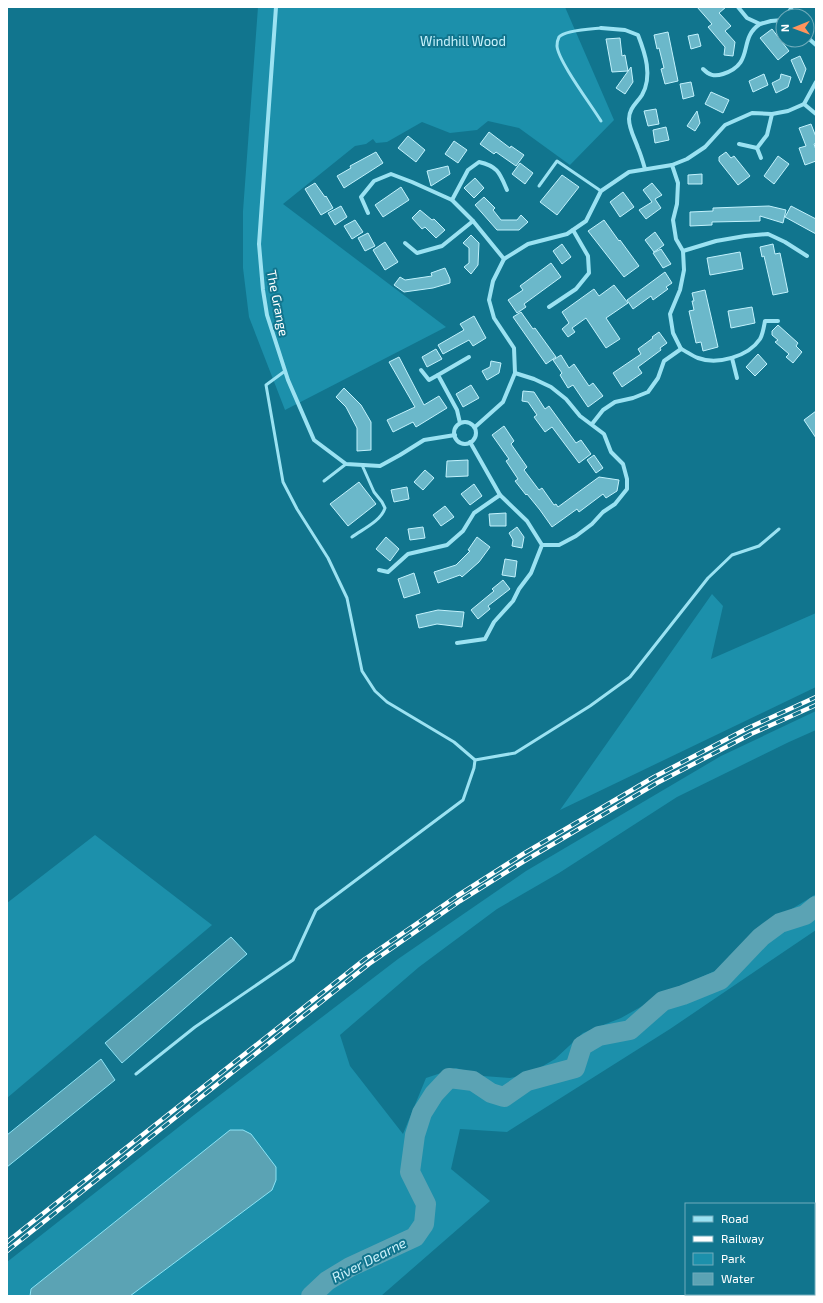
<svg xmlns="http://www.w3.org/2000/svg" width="823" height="1303" font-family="'Exo 2',sans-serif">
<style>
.green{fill:#1c90ab}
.water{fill:#5ba3b4;stroke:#8ce3f5}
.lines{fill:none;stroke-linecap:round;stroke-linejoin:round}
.river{stroke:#5ba3b4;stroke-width:20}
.building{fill:#6bb8ca;stroke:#c2f2fd}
.service{stroke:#9be2f2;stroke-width:3}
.minor{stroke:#9be2f2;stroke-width:4}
.rail-casing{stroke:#fff;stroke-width:4.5}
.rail{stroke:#11758e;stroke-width:3;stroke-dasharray:9;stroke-linecap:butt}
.labels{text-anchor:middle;stroke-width:4;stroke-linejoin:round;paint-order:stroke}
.park-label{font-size:13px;fill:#cbf4fd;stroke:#11758e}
.street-label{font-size:13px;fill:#fff;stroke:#11758e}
.water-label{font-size:14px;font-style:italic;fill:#cff3fc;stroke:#11758e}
</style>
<rect width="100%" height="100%" fill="#11758e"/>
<g class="green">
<path d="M 258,7 L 565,7 L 614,120 L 570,165 L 519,128 L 488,121 L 477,130 L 450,133 L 422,122 L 387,142 L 376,143 L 373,139 L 366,144 L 355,146 L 283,204 L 446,327 L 285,410 L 249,317 L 243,268 L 243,211 Z"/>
<path d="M 712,594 L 723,606 L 711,659 L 816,613 L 816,687 L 560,810 Z"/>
<path d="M 816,711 L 816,730 L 789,742 L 677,797 L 559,873 L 497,909 L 419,967 L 340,1035 L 350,1066 L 403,1134 L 426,1078 L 456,1068 L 483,1076 L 510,1078 L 529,1074 L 555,1059 L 583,1033 L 621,1018 L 660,996 L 719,969 L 755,931 L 805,901 L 816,894 L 816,930 L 670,1029 L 507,1132 L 460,1129 L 451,1169 L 490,1201 L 381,1296 L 7,1296 L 7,1262 L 194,1115 L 398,959 L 526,871 L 721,756 Z"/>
<path d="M 95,835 L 212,925 L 7,1098 L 7,903 Z"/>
</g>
<g class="water">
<path d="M 231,937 L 247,954 L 122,1063 L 105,1043 Z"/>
<path d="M 101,1059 L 115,1080 L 7,1167 L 7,1135 Z"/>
<path d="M 230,1130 L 243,1130 L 251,1134 L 276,1167 L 276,1180 L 272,1190 L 130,1296 L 30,1296 L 31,1289 Z"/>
</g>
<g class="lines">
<path class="river" d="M 311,1296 L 327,1281 L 350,1267 L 415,1237 L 424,1224 L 426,1204 L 410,1172 L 415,1135 L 422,1113 L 434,1094 L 449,1078 L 473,1081 L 491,1093 L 504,1097 L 527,1081 L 575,1068 L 582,1046 L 599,1036 L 630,1030 L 663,1001 L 683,995 L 720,980 L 761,937 L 780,923 L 805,915 L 816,906"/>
</g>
<g class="building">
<path d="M 697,7 L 726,7 L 719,13 L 731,26 L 725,31 L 735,42 L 733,56 L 724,55 L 725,47 L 708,27 L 712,24 Z"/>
<path d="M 772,29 L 789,51 L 778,60 L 760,38 Z"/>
<path d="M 668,32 L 678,81 L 665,84 L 661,69 L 664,68 L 659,48 L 657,49 L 654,35 Z"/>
<path d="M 698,34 L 701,46 L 691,49 L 688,36 Z"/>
<path d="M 620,38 L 622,56 L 625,55 L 628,71 L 612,72 L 606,39 Z"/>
<path d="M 800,56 L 806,69 L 801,83 L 791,60 Z"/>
<path d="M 631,67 L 633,82 L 625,94 L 616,88 Z"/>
<path d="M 764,74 L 768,85 L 753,92 L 749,81 Z"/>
<path d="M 781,74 L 791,77 L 788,87 L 776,93 L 772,83 L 780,79 Z"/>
<path d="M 691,82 L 694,96 L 683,99 L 680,84 Z"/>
<path d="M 711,92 L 729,100 L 723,113 L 705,104 Z"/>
<path d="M 656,109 L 659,124 L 648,126 L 644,111 Z"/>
<path d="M 697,111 L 700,123 L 695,131 L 687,126 Z"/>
<path d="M 811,124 L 816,137 L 816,143 L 814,144 L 816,150 L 816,161 L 805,165 L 799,148 L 806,146 L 799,128 Z"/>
<path d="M 666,127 L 669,140 L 655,143 L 653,130 Z"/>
<path d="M 489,132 L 510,148 L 511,146 L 524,155 L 516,166 L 496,152 L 494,154 L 480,144 Z"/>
<path d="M 408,136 L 425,150 L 416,162 L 398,148 Z"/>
<path d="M 454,141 L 467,150 L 458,163 L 445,154 Z"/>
<path d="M 376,152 L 383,163 L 344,188 L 337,176 L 351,168 L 350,166 Z"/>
<path d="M 726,152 L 731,158 L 734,156 L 750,176 L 738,185 L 719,161 L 719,157 Z"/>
<path d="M 778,156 L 789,164 L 774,184 L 764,176 Z"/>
<path d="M 520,163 L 533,173 L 525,184 L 512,174 Z"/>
<path d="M 448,166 L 450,174 L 431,186 L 427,171 Z"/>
<path d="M 702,174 L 702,184 L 688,184 L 688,175 Z"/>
<path d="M 562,175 L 579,187 L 557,215 L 540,202 Z"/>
<path d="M 475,178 L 484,188 L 474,198 L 464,188 Z"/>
<path d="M 315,183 L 325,197 L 326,196 L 333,208 L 321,215 L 305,189 Z"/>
<path d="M 652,183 L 662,195 L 655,199 L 661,208 L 646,219 L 639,210 L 652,202 L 643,190 Z"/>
<path d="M 401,187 L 409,200 L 383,217 L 375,205 Z"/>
<path d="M 623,192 L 634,207 L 620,217 L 610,202 Z"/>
<path d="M 484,197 L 495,208 L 493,210 L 501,220 L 517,220 L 521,215 L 528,222 L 519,230 L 497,230 L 475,205 Z"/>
<path d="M 341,206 L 347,217 L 335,225 L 328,213 Z"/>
<path d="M 769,206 L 786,210 L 783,223 L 760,216 L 760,221 L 712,222 L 712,225 L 690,226 L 690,212 L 713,211 L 713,208 Z"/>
<path d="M 791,206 L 816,219 L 816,234 L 785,217 Z"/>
<path d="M 420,210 L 432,220 L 434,219 L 445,230 L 436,238 L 425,227 L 422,229 L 412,218 Z"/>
<path d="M 355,220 L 363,232 L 352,239 L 344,226 Z"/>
<path d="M 604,220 L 619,241 L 620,240 L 639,266 L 624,277 L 588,231 Z"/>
<path d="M 655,232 L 664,245 L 654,252 L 645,240 Z"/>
<path d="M 368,233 L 375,246 L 365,251 L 358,238 Z"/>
<path d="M 471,235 L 479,243 L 478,265 L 471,274 L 464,267 L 469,263 L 469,248 L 463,243 Z"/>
<path d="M 385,242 L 398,262 L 385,270 L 373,250 Z"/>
<path d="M 562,244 L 571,257 L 562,264 L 553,251 Z"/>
<path d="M 773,244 L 775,254 L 780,253 L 788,292 L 773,295 L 764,256 L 762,257 L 760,247 Z"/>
<path d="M 661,249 L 671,264 L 663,268 L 653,253 Z"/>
<path d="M 740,252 L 743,269 L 710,275 L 707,258 Z"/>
<path d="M 551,263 L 561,277 L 524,304 L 526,307 L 517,313 L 508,300 L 523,290 L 520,286 Z"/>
<path d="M 445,268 L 450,279 L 450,283 L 433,288 L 404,292 L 394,285 L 400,277 L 405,280 L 432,276 L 431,273 Z"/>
<path d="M 665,272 L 672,283 L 666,287 L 668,289 L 653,300 L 651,296 L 633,309 L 627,300 Z"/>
<path d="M 614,285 L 628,303 L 606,318 L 620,339 L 606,348 L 586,318 L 572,328 L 575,332 L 568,337 L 562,329 L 569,323 L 562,312 L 594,289 L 599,296 Z"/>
<path d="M 705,290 L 718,347 L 703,351 L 701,342 L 696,343 L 689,311 L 694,310 L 692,301 L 694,301 L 692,293 Z"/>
<path d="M 752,307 L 755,323 L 731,328 L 728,311 Z"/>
<path d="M 521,312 L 533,329 L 535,328 L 556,357 L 546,364 L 513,317 Z"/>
<path d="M 474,316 L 486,338 L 473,346 L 469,340 L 443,354 L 438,345 L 464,330 L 460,324 Z"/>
<path d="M 778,325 L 798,343 L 796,346 L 802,352 L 793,363 L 786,357 L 789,354 L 775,342 L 778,340 L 772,335 L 772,331 Z"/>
<path d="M 659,332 L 667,343 L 660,348 L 661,350 L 638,367 L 642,373 L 622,387 L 613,373 L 641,354 L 638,349 L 653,338 L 652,337 Z"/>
<path d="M 436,349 L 442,359 L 427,367 L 422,357 Z"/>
<path d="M 758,354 L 767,364 L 755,376 L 746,367 Z"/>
<path d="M 561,355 L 569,368 L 574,364 L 589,386 L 593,383 L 603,396 L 588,407 L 573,385 L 568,388 L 560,375 L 562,373 L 553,360 Z"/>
<path d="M 399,357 L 424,405 L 439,396 L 447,408 L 416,427 L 413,422 L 393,432 L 387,420 L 415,407 L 389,362 Z"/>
<path d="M 491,361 L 501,363 L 499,373 L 487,380 L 482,371 L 490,367 Z"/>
<path d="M 471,385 L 479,398 L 463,407 L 456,394 Z"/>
<path d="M 344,388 L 361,405 L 371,422 L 371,450 L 357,451 L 357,428 L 346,407 L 336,397 Z"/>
<path d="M 523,391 L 534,392 L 545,409 L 549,406 L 576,443 L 581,440 L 591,454 L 579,463 L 552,427 L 545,432 L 534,417 L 537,415 L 528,402 L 522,401 Z"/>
<path d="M 816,411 L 816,438 L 804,420 Z"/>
<path d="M 504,426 L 514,441 L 511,444 L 527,467 L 524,470 L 539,490 L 542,488 L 554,505 L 556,504 L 558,507 L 599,477 L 619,480 L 617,491 L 606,498 L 603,494 L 579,512 L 577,509 L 552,527 L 540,510 L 527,494 L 526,495 L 515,481 L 518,479 L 506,461 L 509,459 L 492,435 Z"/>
<path d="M 594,455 L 603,468 L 596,473 L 587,460 Z"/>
<path d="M 468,460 L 468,476 L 446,477 L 447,461 Z"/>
<path d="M 425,470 L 434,478 L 423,490 L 414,482 Z"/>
<path d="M 359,482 L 376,504 L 348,526 L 330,504 Z"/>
<path d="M 474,484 L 482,496 L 470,505 L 461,494 Z"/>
<path d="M 407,487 L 409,499 L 394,502 L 391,490 Z"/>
<path d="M 445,506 L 454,517 L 441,526 L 433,515 Z"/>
<path d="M 506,513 L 506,526 L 490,526 L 489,514 Z"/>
<path d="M 423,527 L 425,538 L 410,540 L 408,529 Z"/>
<path d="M 517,527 L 524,537 L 522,548 L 512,546 L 513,540 L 509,533 Z"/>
<path d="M 386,537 L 399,549 L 390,561 L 376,549 Z"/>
<path d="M 477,537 L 490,547 L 479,562 L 462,577 L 460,575 L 438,583 L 434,572 L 456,565 L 470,551 L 468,550 Z"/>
<path d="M 505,559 L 517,561 L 515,577 L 502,575 Z"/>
<path d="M 414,573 L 420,593 L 404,598 L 398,579 Z"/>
<path d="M 503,580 L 510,589 L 488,606 L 490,609 L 478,619 L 471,610 L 494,591 L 492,589 Z"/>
<path d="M 438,610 L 464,612 L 462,627 L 437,624 L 419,628 L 416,615 Z"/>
</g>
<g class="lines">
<g class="service">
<path d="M 601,121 C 592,106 558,61 557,46 C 557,43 558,39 559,37 C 565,30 592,29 601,28"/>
<path d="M 539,186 L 557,161 L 601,191"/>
<path d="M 324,481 L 346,464"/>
<path d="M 352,537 C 363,529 381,521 385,508 L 382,502 L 374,492 L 362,465"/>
<path d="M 475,760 L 515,753 L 590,706 L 630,677 L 708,578 L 732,555 L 759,546 L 779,529"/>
<path d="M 136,1074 L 195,1027 L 293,960 L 316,910 L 463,800 L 474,768 L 475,760 L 454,742 L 387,702 L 375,691 L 362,671 L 347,598 L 328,558 L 297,509 L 283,482 L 266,385 L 285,371"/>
</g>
<g class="minor">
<path d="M 276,7 L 259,244 L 263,290 L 267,315 L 288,380 L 314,440 L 346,464 L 380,466 L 400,455 L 424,440 L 455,435"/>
<path d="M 738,7 L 747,18 L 760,24 L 771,21 L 783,20"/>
<path d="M 786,16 L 792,7"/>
<path d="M 601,28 L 625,30 L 638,35 C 645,53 653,76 642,95 C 637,103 629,108 629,119 C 629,129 635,139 638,148 C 641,155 643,162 645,169"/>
<path d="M 807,37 L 816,45"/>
<path d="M 703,69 C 709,75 714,77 723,74 C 756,63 737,39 760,24"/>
<path d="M 804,104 L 816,114"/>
<path d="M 739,144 L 757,148 L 767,135 L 772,114"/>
<path d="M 757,148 L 761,158"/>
<path d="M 672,165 L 678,183 L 677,204 L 673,220 L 676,239 L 683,251 L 684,270 L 680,290 L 670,314 L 673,333 L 681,349"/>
<path d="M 452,200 L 468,170 L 479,162 C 498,166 500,174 507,190"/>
<path d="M 368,213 L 361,197 L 374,181 L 391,174 L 412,182 L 452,200 L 473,221 L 504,259"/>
<path d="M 405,243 L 417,253 L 442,246 L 473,221"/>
<path d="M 683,251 L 716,241 L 745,236 L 768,234 L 785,242 L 807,256"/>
<path d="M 549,307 L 576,289 L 589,273 L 588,256 L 573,230"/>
<path d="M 681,349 C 686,351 692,356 698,358 C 717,365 748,357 760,339 C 763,334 764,326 765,321 L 778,321"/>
<path d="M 732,358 L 737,378"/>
<path d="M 421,370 L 429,380 L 438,375"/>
<path d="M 515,373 L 534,379 L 551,387 L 566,399 L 580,416 L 604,434 L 611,452 L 623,464 L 627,479 L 627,489 L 615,504 L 603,512 L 592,524 L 576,536 L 559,545 L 542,545"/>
<circle cx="465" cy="433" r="11"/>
<path d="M 460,423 L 457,410 L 438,375 L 469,357"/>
<path d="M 592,424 L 603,410 L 615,402 L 633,398 L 648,392 L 658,378 L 664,361 L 681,349"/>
<path d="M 475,427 L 503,402 L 515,373 L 514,348 L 494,318 L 489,300 L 493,281 L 504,259 L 528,244 L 567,234 L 586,221 L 601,191 L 629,172 L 672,165 L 687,159 L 705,147 L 725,125 L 752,113 L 772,114 L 788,111 L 804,104 L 816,82"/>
<path d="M 379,570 L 388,572 L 408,554 L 447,545 L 463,531 L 474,513 L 500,495"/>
<path d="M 457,643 L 485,639 L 494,622 L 513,601 L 519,589 L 531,573 L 542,545 L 527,521 L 500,495 L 470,442"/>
</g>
<defs>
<g id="rail">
<path d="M 7,1242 L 365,959 L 457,896 L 523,854 L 654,777 L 748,728 L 816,697"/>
<path d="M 7,1251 L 369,964 L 460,901 L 526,860 L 657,783 L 751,734 L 816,705"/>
</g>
</defs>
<use href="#rail" class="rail-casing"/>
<use href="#rail" class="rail"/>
</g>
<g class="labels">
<g class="park-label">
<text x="463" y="46">Windhill Wood</text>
</g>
<g class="street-label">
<text transform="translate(278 303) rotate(79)" y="5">The Grange</text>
</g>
<g class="water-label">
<text transform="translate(369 1260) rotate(-27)" y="5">River Dearne</text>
</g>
</g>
<rect width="823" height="1303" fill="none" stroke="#ffffff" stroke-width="16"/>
<rect x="685" y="1203" width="130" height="92" fill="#11758e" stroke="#70acbb"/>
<rect x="693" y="1216" width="20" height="6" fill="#9be2f2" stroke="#70acbb"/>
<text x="721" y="1223" font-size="12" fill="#ffffff">Road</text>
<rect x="693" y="1236" width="20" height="6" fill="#ffffff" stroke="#70acbb"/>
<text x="721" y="1243" font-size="12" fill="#ffffff">Railway</text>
<rect x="693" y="1253" width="20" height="12" fill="#1c90ab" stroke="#70acbb"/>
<text x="721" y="1263" font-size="12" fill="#ffffff">Park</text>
<rect x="693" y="1273" width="20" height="12" fill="#5ba3b4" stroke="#70acbb"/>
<text x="721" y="1283" font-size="12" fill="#ffffff">Water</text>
<g transform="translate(795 28) rotate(269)"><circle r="19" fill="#11758e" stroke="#70acbb"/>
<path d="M0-3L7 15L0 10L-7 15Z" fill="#ff945c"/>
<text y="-6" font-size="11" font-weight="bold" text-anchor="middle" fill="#ffffff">N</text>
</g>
</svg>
